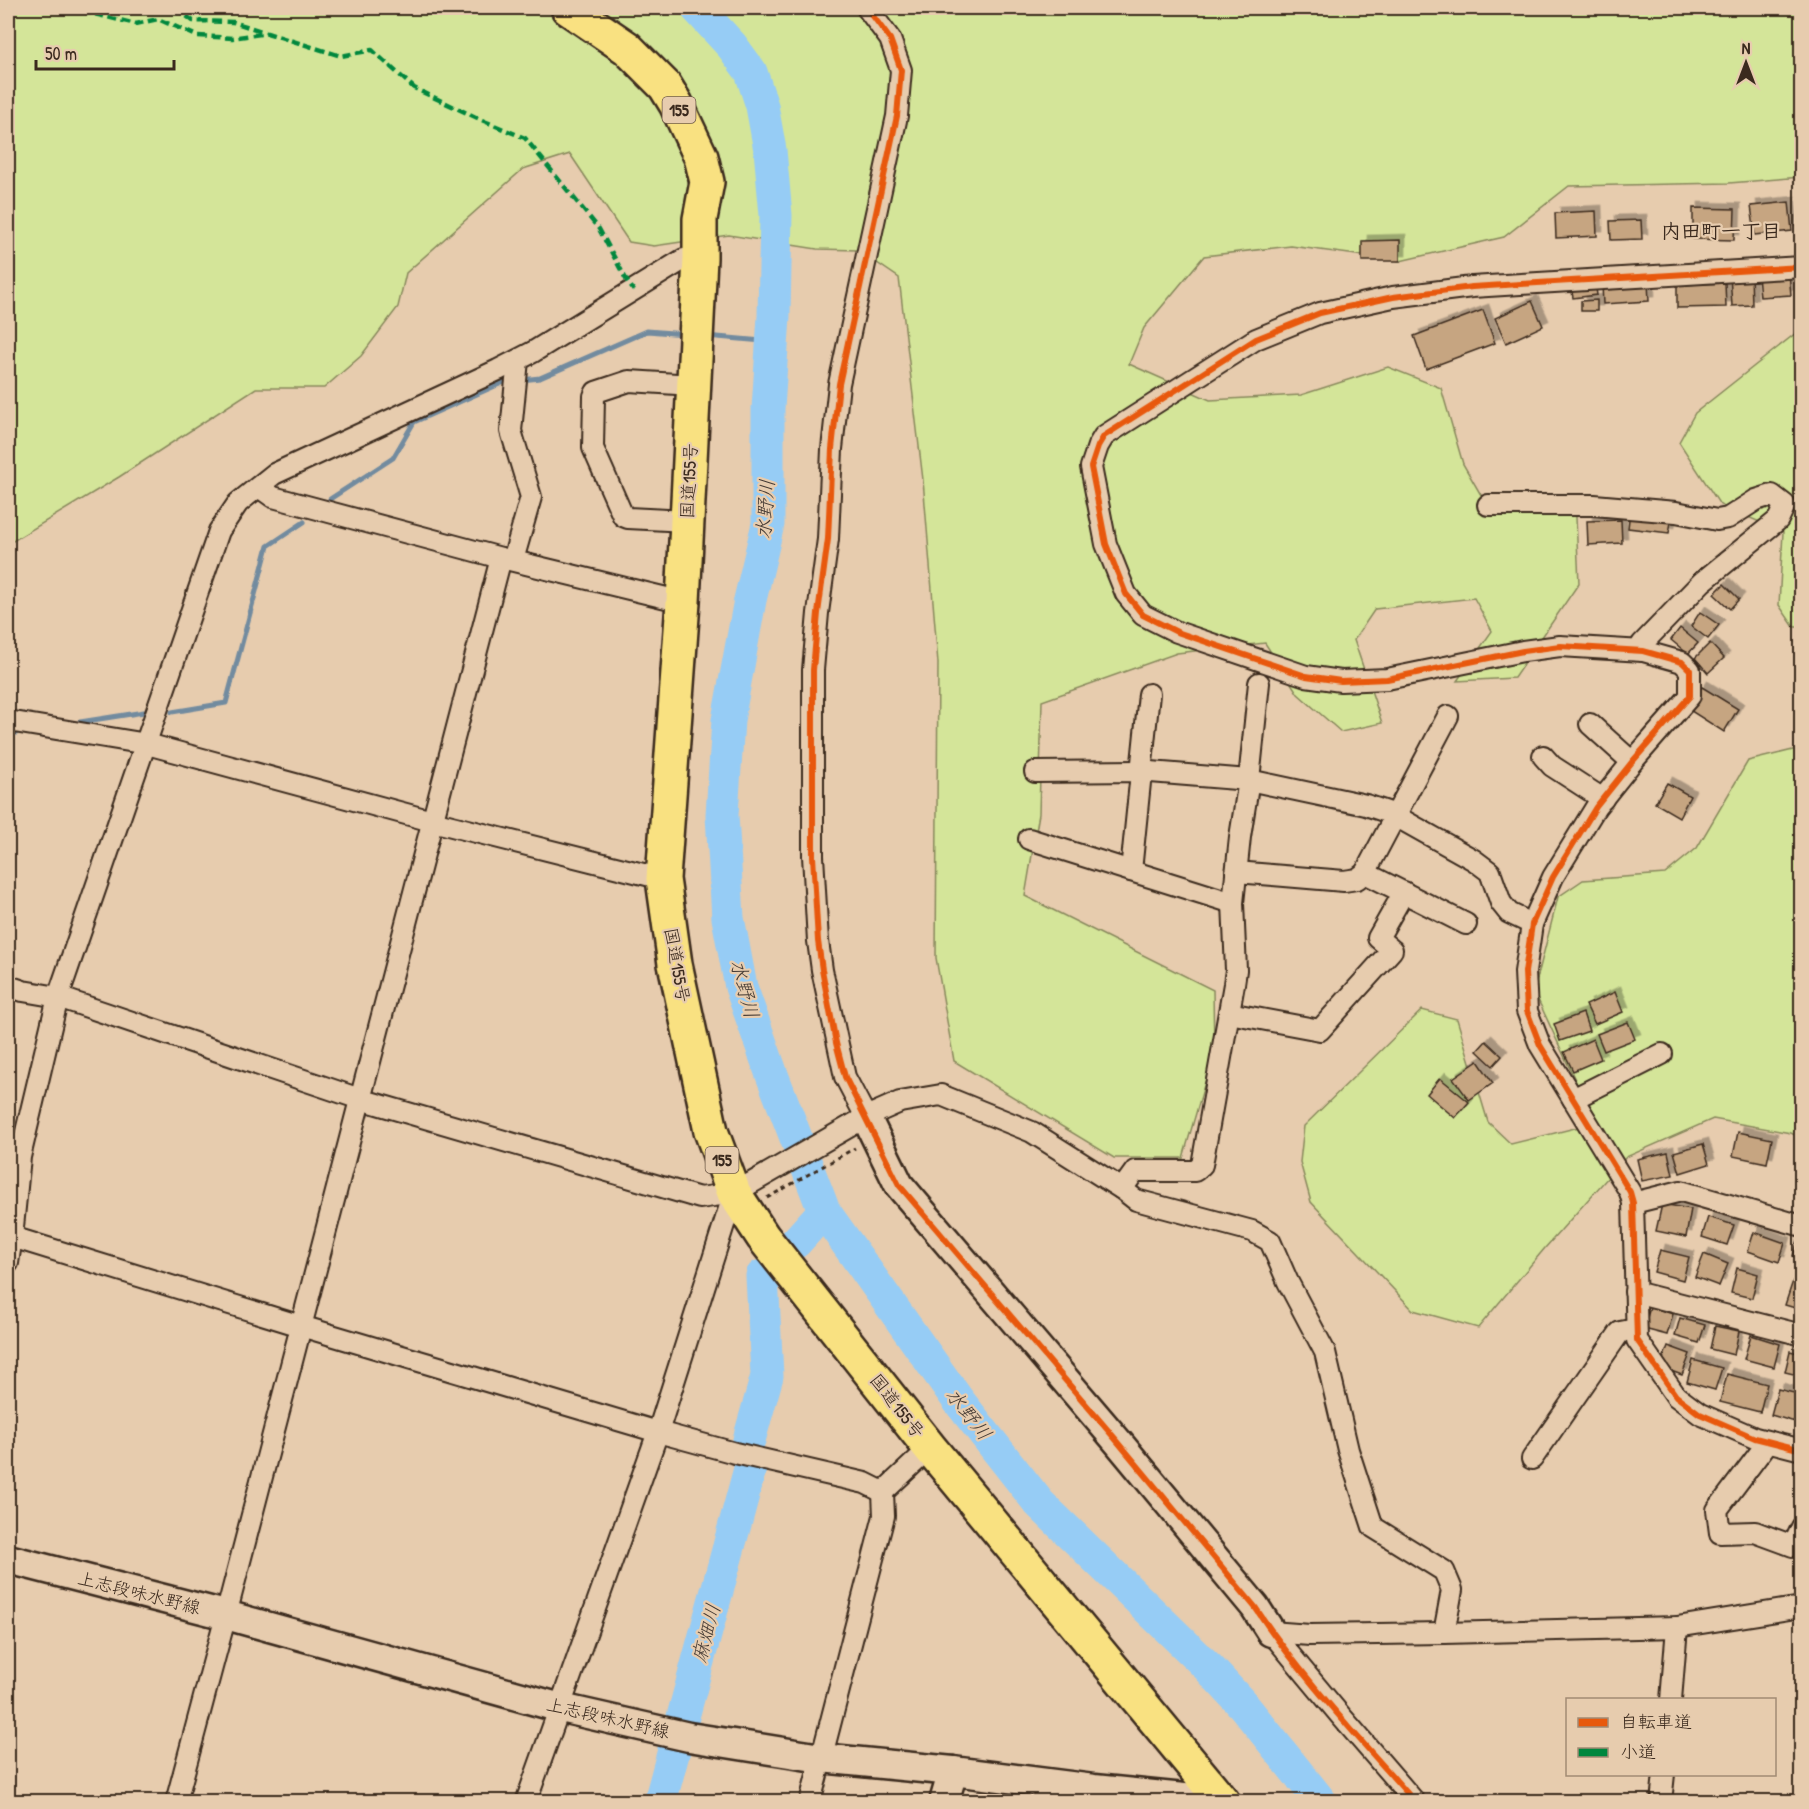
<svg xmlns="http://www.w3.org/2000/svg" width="1809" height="1809" font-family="'Patrick Hand','Klee One',sans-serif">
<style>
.green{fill:#d4e599;stroke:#88885c;stroke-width:1.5}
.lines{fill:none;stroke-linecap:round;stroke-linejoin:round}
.stream{stroke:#728b9f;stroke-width:5}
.river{stroke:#96ccf5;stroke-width:33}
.building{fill:#c6a581;stroke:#3b2a1e;stroke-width:1.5;filter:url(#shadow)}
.street-casing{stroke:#3b2a1e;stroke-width:24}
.secondary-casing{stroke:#3b2a1e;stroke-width:33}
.highway-casing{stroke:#3b2a1e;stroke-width:38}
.path{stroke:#3b2a1e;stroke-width:3;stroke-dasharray:4.5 4.5;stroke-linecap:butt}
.street{stroke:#e7ccae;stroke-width:20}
.secondary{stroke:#e7ccae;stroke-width:28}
.highway{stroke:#f9e181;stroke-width:33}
.quiet{stroke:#00873e;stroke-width:4.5;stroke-dasharray:9 4.5;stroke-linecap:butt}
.cycleway-casing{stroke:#e7ccae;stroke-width:10}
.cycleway{stroke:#e8590c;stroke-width:6}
.labels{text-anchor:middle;stroke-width:4.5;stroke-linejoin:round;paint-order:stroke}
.shield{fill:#e7ccae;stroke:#6f5b49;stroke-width:1.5}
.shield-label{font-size:16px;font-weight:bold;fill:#3b2a1e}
.street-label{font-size:18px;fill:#3b2a1e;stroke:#e7ccae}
.neighbourhood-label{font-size:20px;font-weight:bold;fill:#3b2a1e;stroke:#e7ccae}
.water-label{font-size:20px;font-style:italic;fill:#443a34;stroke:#e7ccae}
</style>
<defs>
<filter id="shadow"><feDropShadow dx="5.5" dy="-5.5" stdDeviation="0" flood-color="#0004"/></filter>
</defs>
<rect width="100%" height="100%" fill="#e7ccae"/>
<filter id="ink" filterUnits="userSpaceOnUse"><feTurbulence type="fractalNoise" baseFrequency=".0167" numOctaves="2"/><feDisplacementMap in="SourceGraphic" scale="12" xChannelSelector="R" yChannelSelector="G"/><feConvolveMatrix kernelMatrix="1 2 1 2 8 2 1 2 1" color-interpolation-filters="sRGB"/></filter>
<g filter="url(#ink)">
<g class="green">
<path d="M 8,8 L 1801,8 L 1801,177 L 1729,183 L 1569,186 L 1504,237 L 1400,261 L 1291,246 L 1204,256 L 1144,328 L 1129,364 L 1210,400 L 1301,395 L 1388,367 L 1441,388 L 1463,464 L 1485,502 L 1575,496 L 1579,583 L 1514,678 L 1457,681 L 1492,631 L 1474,598 L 1375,609 L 1354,640 L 1382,723 L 1341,732 L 1298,694 L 1265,643 L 1177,653 L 1042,701 L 1039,814 L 1025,896 L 1213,990 L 1214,1051 L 1183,1158 L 1114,1158 L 954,1061 L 936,958 L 938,663 L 923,480 L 899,278 L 858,250 L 817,249 L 729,235 L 654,246 L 629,242 L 570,154 L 523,169 L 406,273 L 398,307 L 361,356 L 324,388 L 256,388 L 119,477 L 8,544 Z"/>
<path d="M 1801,329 L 1801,627 L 1794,627 L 1779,605 L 1783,532 L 1720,505 L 1679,442 L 1695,413 Z"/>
<path d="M 1801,748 L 1801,1138 L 1791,1133 L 1713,1119 L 1626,1157 L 1545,1248 L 1478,1328 L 1413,1310 L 1311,1202 L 1300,1162 L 1304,1126 L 1422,1010 L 1457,1019 L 1488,1122 L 1511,1144 L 1595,1123 L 1534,991 L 1558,897 L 1583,880 L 1665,874 L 1697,848 L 1748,761 Z"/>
</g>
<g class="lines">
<g class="stream">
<path d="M 706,336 L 773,342"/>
<path d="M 521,380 L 540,378 L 647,331 L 685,334"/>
<path d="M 330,499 L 393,458 L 414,422 L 504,382 L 512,381"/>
<path d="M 172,712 L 226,703 L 268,546 L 304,522"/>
<path d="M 80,722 L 144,712"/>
<path d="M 8,734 L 16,733"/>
</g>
<g class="river">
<path d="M 697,8 L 732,46 L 751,72 L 762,106 L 770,150 L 776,215 L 774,316 L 768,409 L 768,524 L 750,600 L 728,720 L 722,815 L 728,918 L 741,987 L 772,1075 L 824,1211 L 958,1400 L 1039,1503 L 1208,1667 L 1243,1705 L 1321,1802"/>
<path d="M 796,1242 L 824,1211"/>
<path d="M 749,1440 L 767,1376 L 762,1276"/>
<path d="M 660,1802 L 751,1465"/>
</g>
</g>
<g class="building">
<path d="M 1789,202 L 1792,231 L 1755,235 L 1751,206 Z"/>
<path d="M 1693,208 L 1735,209 L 1734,240 L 1693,239 Z"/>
<path d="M 1596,211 L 1597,236 L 1556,238 L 1555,213 Z"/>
<path d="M 1641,220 L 1642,239 L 1611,240 L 1610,221 Z"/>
<path d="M 1400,240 L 1400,261 L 1362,261 L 1362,241 Z"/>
<path d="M 1789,273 L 1791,295 L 1760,297 L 1758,275 Z"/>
<path d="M 1751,274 L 1752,305 L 1732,306 L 1730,275 Z"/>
<path d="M 1595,282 L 1597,295 L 1573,298 L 1571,285 Z"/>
<path d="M 1648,282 L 1649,301 L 1603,304 L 1602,285 Z"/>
<path d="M 1725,283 L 1726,307 L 1677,308 L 1677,285 Z"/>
<path d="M 1597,300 L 1597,311 L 1581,311 L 1581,301 Z"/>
<path d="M 1532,301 L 1543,326 L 1506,343 L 1495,318 Z"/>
<path d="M 1483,310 L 1495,343 L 1426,369 L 1414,336 Z"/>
<path d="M 1630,511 L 1672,517 L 1669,533 L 1628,528 Z"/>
<path d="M 1621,520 L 1622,543 L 1588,545 L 1587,521 Z"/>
<path d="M 1724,584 L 1739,599 L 1730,609 L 1714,594 Z"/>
<path d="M 1700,612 L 1719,625 L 1708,639 L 1691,626 Z"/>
<path d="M 1680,628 L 1698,643 L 1688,654 L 1671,640 Z"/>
<path d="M 1710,643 L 1724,658 L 1708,673 L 1695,658 Z"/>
<path d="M 1702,687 L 1738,709 L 1724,732 L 1688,709 Z"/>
<path d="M 1667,783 L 1690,796 L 1679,817 L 1655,803 Z"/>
<path d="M 1615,992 L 1623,1012 L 1595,1024 L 1586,1005 Z"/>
<path d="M 1583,1013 L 1589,1031 L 1560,1041 L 1554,1024 Z"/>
<path d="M 1628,1022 L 1635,1039 L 1604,1051 L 1597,1034 Z"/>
<path d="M 1593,1039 L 1601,1059 L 1573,1071 L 1564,1052 Z"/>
<path d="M 1486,1041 L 1502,1056 L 1493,1066 L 1477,1051 Z"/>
<path d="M 1478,1061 L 1493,1083 L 1469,1100 L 1453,1078 Z"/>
<path d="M 1440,1078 L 1469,1102 L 1455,1118 L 1427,1094 Z"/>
<path d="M 1738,1132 L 1772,1139 L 1767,1163 L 1733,1156 Z"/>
<path d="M 1703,1144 L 1709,1164 L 1680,1173 L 1674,1152 Z"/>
<path d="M 1668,1152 L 1673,1175 L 1642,1181 L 1637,1159 Z"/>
<path d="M 1662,1204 L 1691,1209 L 1686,1237 L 1656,1231 Z"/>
<path d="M 1708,1217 L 1734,1225 L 1727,1245 L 1702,1237 Z"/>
<path d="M 1754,1232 L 1785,1243 L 1779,1262 L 1748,1251 Z"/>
<path d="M 1800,1234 L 1802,1235 L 1802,1258 L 1793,1256 Z"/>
<path d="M 1660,1250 L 1689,1257 L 1683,1280 L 1654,1272 Z"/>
<path d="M 1704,1254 L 1728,1264 L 1719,1286 L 1695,1277 Z"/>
<path d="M 1737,1268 L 1758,1274 L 1752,1298 L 1731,1293 Z"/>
<path d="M 1793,1281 L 1802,1284 L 1802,1310 L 1785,1305 Z"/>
<path d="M 1650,1307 L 1673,1314 L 1667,1335 L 1644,1329 Z"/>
<path d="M 1680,1318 L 1705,1325 L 1699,1343 L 1675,1336 Z"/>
<path d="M 1715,1326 L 1739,1331 L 1734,1355 L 1710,1349 Z"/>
<path d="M 1751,1335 L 1780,1344 L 1774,1367 L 1744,1359 Z"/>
<path d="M 1668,1346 L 1690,1354 L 1682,1375 L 1660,1367 Z"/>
<path d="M 1790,1351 L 1802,1354 L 1802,1376 L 1785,1372 Z"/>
<path d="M 1693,1360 L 1722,1368 L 1715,1390 L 1687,1382 Z"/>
<path d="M 1727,1374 L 1767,1384 L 1760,1412 L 1720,1402 Z"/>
<path d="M 1778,1389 L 1802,1395 L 1802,1424 L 1771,1415 Z"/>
</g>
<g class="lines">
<defs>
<g id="street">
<path d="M 1802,267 L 1472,287 L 1393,297 L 1320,313 L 1256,339 L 1104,436 L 1098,446 L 1091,467 L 1106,544 L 1126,594 L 1143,615 L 1177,632 L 1306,676 L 1341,681 L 1387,679 L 1523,651 L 1560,646 L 1643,651 L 1682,662 L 1690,670 L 1690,696 L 1632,762 L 1596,807 L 1553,877 L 1532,924 L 1525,972 L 1527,1011 L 1540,1045 L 1630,1192 L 1633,1203 L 1637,1340 L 1676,1396 L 1700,1414 L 1755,1438 L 1802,1450"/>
<path d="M 259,487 L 273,497 L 501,558 L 683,602"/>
<path d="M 1488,505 L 1594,505 L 1676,512 L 1717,520 L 1728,518 L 1756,500 L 1772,495 L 1785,505 L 1778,520 L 1702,582 L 1642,644 L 1643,651"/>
<path d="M 687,521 L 628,518 L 623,516 L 593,448 L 594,396 L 596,392 L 629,381 L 693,385"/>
<path d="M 513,560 L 531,497 L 511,431 L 518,360"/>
<path d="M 8,721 L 147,744 L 432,821 L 663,879"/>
<path d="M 1590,724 L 1632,762"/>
<path d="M 1543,756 L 1552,766 L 1603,799"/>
<path d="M 1035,772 L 1138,771 L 1249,780 L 1366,805 L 1390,813 L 1474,860 L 1490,872 L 1501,903 L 1509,913 L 1532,924"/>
<path d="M 1029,839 L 1233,903"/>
<path d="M 1131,871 L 1149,694"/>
<path d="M 1236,872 L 1344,881 L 1357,879 L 1365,873 L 1448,716"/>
<path d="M 1365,873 L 1466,924"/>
<path d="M 8,986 L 23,991 L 58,997 L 360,1099 L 700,1198 L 734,1193 L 866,1117 L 900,1102 L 941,1095 L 1032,1132 L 1122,1189 L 1136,1200 L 1252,1231 L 1270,1241 L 1288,1282 L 1325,1352 L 1348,1450 L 1373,1527 L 1444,1571 L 1452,1590 L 1444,1633"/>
<path d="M 1229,1013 L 1320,1030 L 1392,950 L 1378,938 L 1404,892"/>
<path d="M 1573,1099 L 1662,1054"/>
<path d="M 866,1117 L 845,1077 L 822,970 L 818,941 L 813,856 L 813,670 L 818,613 L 828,539 L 832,449 L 839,384 L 897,116 L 901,70 L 890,39 L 867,8"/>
<path d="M 1122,1189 L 1135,1171 L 1195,1171 L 1202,1165 L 1234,984 L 1236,970 L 1233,903 L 1240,837 L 1249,780 L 1259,683"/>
<path d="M 1633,1203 L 1681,1191 L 1802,1226"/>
<path d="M 12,1237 L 301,1326 L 658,1432 L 735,1453 L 865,1483 L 883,1492"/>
<path d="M 8,1263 L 12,1237 L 20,1157 L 58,997 L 219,531 L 238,503 L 274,474 L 498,370 L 533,352 L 684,259 L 700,258"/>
<path d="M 1635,1292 L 1802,1335"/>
<path d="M 1768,1442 L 1717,1510 L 1720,1533 L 1755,1532 L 1793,1546 L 1802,1527"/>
<path d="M 1532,1459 L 1620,1332 L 1636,1329"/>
<path d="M 1271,1632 L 1310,1635 L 1444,1633 L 1677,1627 L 1802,1607"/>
<path d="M 1271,1632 L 1340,1715 L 1415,1802"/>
<path d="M 1671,1700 L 1677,1627"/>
<path d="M 176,1802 L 226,1615 L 501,558"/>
<path d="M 526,1802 L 658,1432 L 734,1193"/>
<path d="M 810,1802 L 884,1516 L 883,1492 L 930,1448"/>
<path d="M 1661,1802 L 1664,1774"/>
</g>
<g id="secondary">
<path d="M 866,1117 L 899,1185 L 1118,1442 L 1255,1607 L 1271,1632"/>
<path d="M 8,1559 L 226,1615 L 561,1708 L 689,1737 L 821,1758 L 953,1771 L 1094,1789 L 1224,1802"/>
<path d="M 944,1802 L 953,1771"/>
</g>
<path id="highway" d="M 568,8 L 627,48 L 665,86 L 676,104 L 701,157 L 707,182 L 700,219 L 700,258 L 683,602 L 663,879 L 675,964 L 711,1131 L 734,1193 L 763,1237 L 930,1448 L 1223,1802"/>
</defs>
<use href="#street" class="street-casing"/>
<use href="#secondary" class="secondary-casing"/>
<use href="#highway" class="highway-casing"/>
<path class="path" d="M 767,1198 L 855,1148"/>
<use href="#street" class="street"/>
<use href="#secondary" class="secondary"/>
<use href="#highway" class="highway"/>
<g class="quiet">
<path d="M 69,8 L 136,24 L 158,19 L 197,36 L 232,38 L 267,33 L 341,56 L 372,50 L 414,88 L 484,121 L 525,138 L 599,229 L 627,281 L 634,291"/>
<path d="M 176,8 L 193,21 L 233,22 L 265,32"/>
</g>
<defs>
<g id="cycleway">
<path d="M 867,8 L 890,39 L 901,70 L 897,116 L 839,384 L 832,449 L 828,539 L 818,613 L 813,670 L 813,856 L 818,941 L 822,970 L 836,1043 L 845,1077 L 899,1185 L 1118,1442 L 1255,1607 C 1301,1677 1360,1739 1415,1802"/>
<path d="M 1802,267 L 1472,287 L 1393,297 L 1320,313 L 1256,339 L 1104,436 L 1098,446 L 1091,467 L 1106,544 L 1126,594 L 1143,615 L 1177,632 L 1306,676 L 1341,681 L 1387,679 L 1523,651 L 1560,646 L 1643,651 L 1682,662 L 1690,670 L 1690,696 L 1632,762 L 1596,807 L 1553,877 L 1532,924 L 1525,972 L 1527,1011 L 1540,1045 L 1630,1192 L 1633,1203 L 1637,1340 L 1676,1396 L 1700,1414 L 1755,1438 L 1802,1450"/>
</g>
</defs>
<use href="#cycleway" class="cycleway-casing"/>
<use href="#cycleway" class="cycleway"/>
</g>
</g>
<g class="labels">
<g class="shield">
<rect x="662.5" y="97" width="33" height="26" rx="4.5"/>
<rect x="705.5" y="1147" width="33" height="26" rx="4.5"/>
</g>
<g class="shield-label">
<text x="679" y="116">155</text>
<text x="722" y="1166">155</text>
</g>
<g class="street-label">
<text transform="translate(689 481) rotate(-87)" y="6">国道155号</text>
<text transform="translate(677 965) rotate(80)" y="6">国道155号</text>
<text transform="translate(897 1406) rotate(52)" y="6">国道155号</text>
<text transform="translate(139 1593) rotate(14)" y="6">上志段味水野線</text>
<text transform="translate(608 1718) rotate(13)" y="6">上志段味水野線</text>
</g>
<g class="neighbourhood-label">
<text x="1721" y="238">内田町一丁目</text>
</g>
<g class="water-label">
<text transform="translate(765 509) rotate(-86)" y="7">水野川</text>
<text transform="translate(745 989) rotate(75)" y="7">水野川</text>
<text transform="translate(969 1414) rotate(52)" y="7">水野川</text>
<text transform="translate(706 1633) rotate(-75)" y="7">麻畑川</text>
</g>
</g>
<rect width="1809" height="1809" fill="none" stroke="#e7ccae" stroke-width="30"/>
<rect x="15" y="15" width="1779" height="1779" fill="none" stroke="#3b2a1e" stroke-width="2" filter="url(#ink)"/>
<rect x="1566" y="1698" width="210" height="78" fill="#e7ccae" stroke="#a28b74" stroke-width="1.5"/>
<rect x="1578" y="1718" width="30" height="9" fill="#e8590c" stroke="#a28b74" stroke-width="1.5"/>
<text x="1620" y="1728" font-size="18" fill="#3b2a1e">自転車道</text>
<rect x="1578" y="1748" width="30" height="9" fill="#00873e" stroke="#a28b74" stroke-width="1.5"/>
<text x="1620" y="1758" font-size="18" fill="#3b2a1e">小道</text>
<g transform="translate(1746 63)" stroke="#e7ccae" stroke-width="4.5" paint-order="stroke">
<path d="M0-4.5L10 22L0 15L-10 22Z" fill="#3b2a1e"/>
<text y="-9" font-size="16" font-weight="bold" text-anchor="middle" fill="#3b2a1e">N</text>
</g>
<path d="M36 60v9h138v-9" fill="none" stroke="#3b2a1e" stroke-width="3"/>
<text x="45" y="60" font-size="18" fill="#3b2a1e" stroke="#e7ccae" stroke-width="4.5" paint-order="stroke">50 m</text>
</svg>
